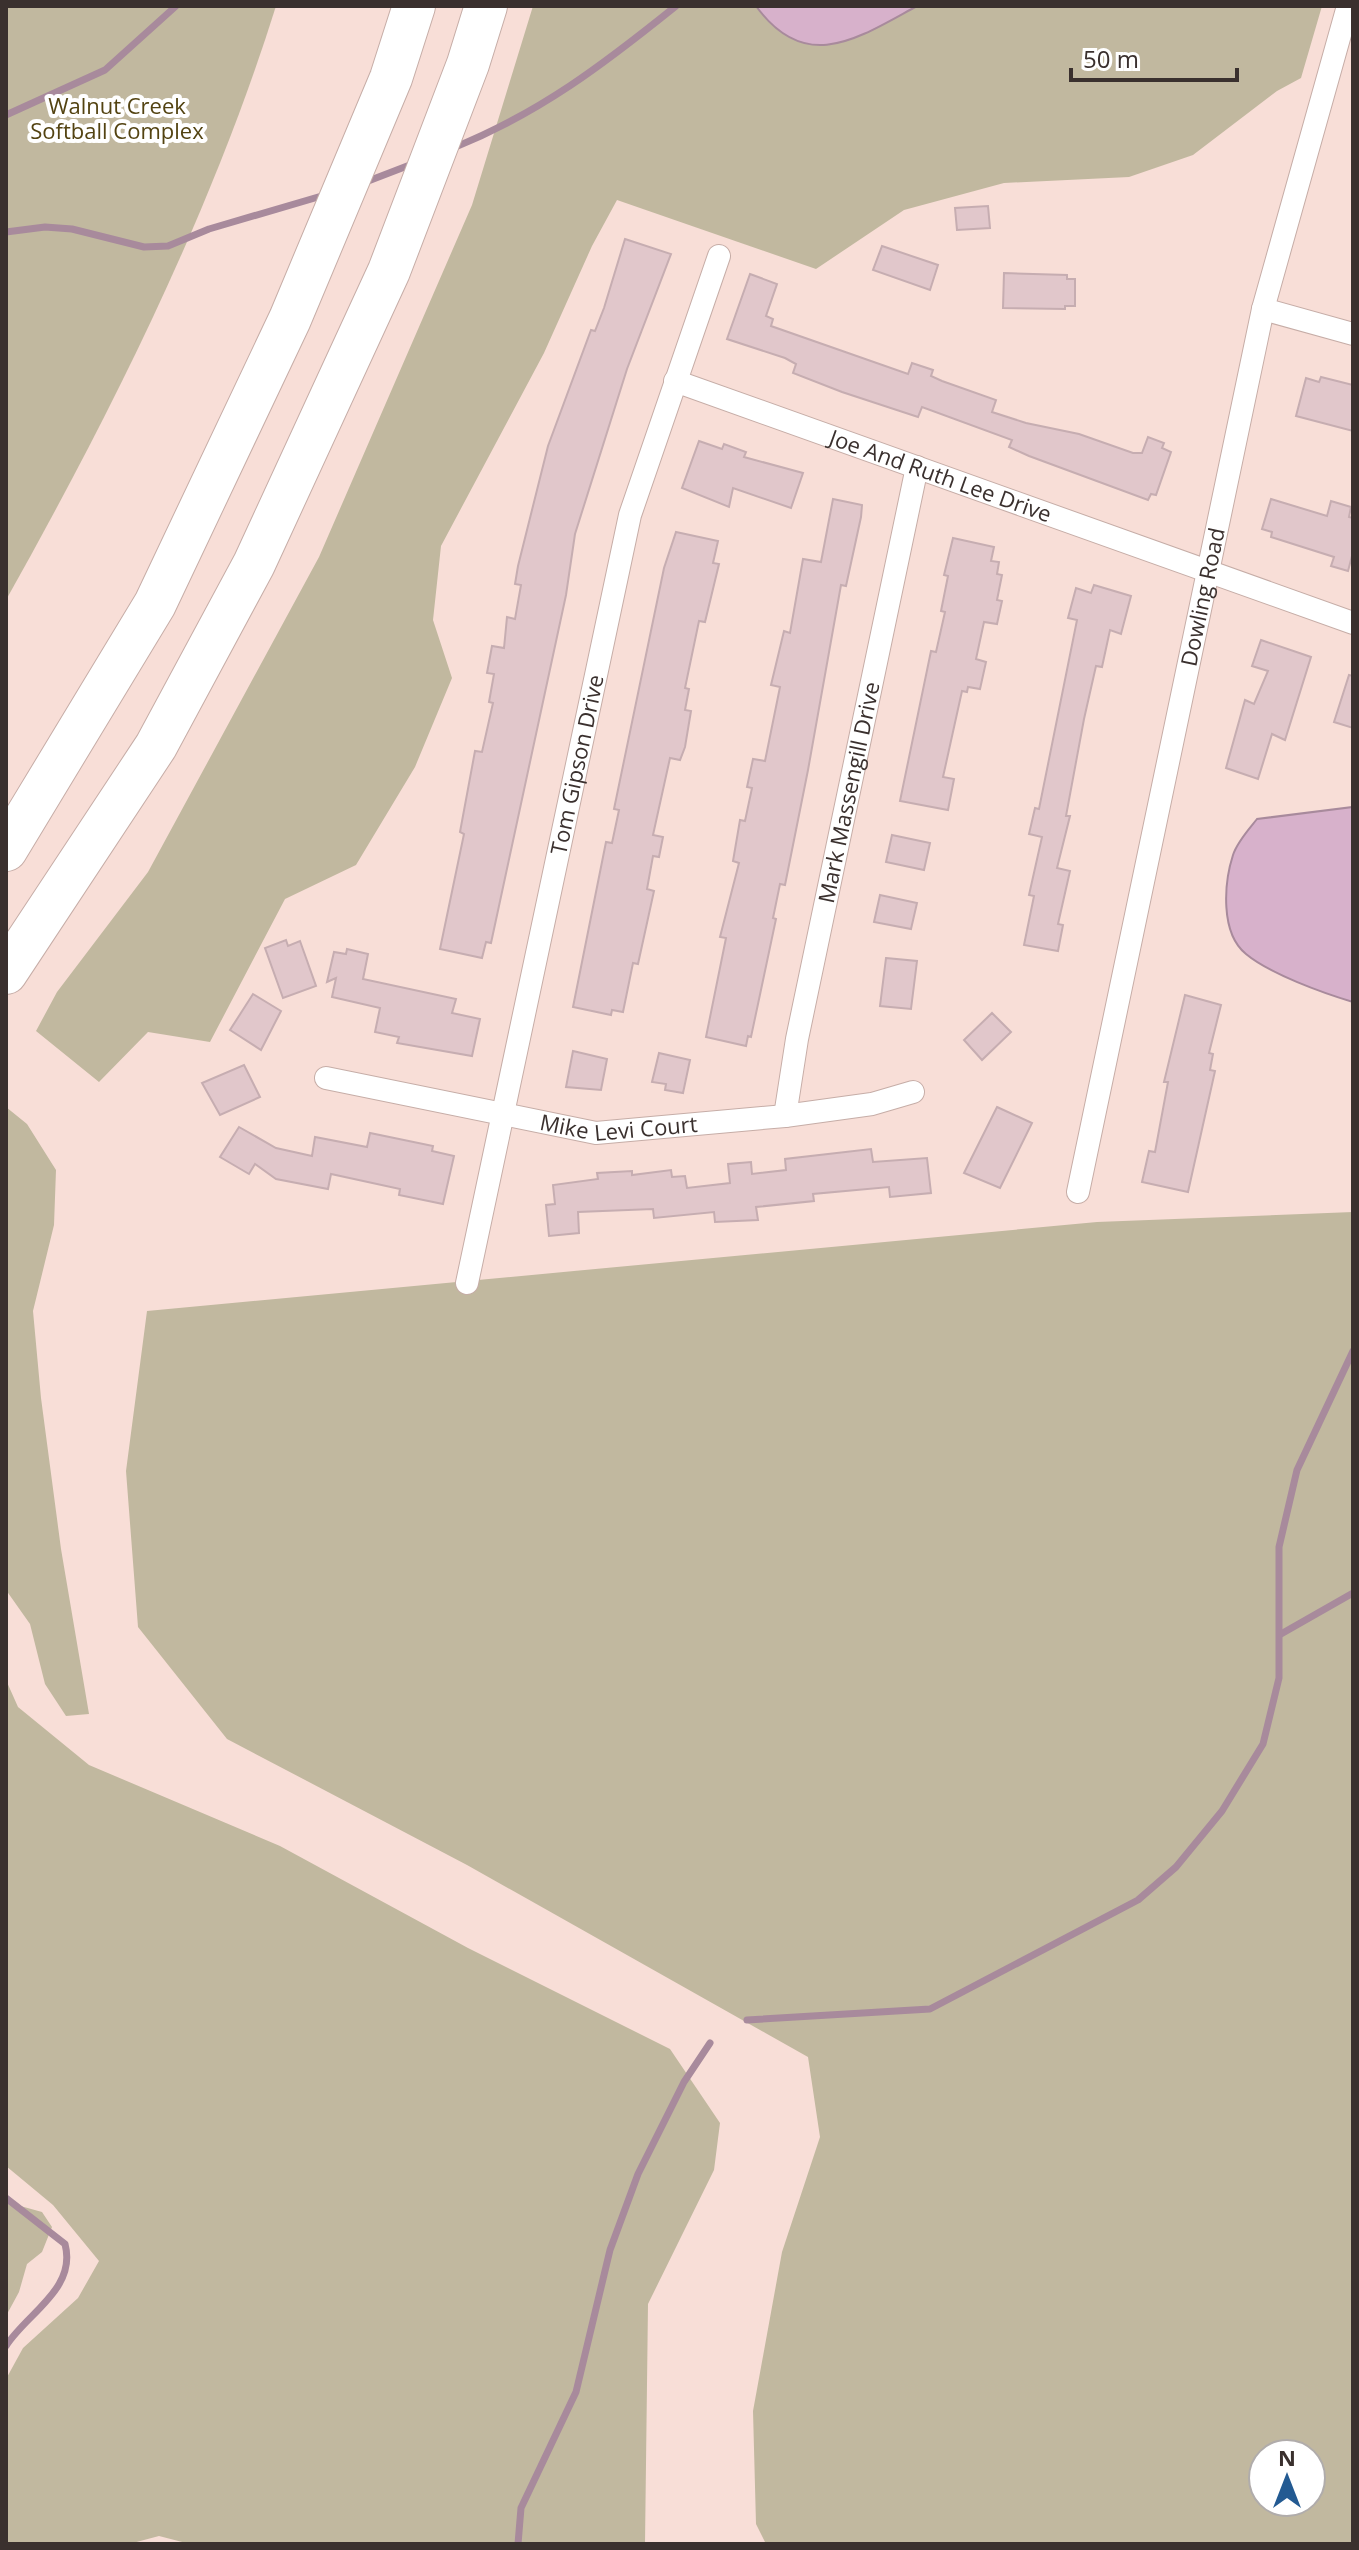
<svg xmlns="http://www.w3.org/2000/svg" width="1359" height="2550" font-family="'Open Sans',sans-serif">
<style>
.green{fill:#c1b89f;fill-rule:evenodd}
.water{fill:#d7b1cb;stroke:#a88a9c;stroke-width:2}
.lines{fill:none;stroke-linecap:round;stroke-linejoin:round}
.stream{stroke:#a88a9c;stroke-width:7}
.building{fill:#e1c7cb;stroke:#c6adb1;stroke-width:2}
.street-casing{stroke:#c6ada7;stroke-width:24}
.highway-casing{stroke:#c6ada7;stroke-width:44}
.street{stroke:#fff;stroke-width:22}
.highway{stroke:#fff;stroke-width:42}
.labels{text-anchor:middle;stroke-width:8;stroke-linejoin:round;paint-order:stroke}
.park-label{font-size:22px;fill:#534311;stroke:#fff}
.street-label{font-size:22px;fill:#3a302e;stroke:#fff}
</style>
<rect width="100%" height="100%" fill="#f8ded7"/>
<g class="green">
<path d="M 6,6 L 276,6 C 211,213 112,411 6,600 Z"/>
<path d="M 533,6 L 1322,6 L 1301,78 L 1277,91 L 1193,155 L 1129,177 L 1004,183 L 904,210 L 816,269 L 617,200 L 592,246 L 544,353 L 441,546 L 433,620 L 452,678 L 415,767 L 356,865 L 285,899 L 210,1042 L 148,1032 L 99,1082 L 36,1031 L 57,992 L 148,872 L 319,557 L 472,205 Z"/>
<path d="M 6,1107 L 27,1124 L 56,1170 L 54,1225 L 33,1311 L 41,1398 L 61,1549 L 89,1714 L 66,1716 L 45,1684 L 30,1624 L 6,1590 Z"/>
<path d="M 1353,1212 L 1353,2544 L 766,2544 L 756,2524 L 753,2411 L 782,2252 L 820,2137 L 808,2057 L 467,1865 L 227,1739 L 138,1627 L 126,1471 L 147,1311 L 1097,1222 ZM 1263,2454 L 1311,2454 L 1311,2502 L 1263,2502 Z"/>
<path d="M 6,1680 L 18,1707 L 89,1765 L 280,1846 L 468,1948 L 670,2049 L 720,2123 L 714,2170 L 648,2304 L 645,2544 L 190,2544 L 159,2536 L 129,2544 L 6,2544 L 6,2379 L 23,2348 L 78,2298 L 99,2261 L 53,2205 L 6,2166 Z"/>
<path d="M 6,2202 L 42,2212 L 52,2227 L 42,2252 L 27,2264 L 19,2292 L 6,2316 Z"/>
</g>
<g class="water">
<path d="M 756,6 L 917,6 C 858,38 806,75 756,6 Z"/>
<path d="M 1353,807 L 1353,1002 C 1323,993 1270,974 1246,954 C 1220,933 1224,883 1233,855 C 1237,842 1249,829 1257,819 Z"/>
</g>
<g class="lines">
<g class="stream">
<path d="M 6,115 L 105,70 L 176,6"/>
<path d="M 453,148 C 540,113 604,64 676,6"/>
<path d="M 363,183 L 415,163"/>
<path d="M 6,232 L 45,227 L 72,229 L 144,247 L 168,246 L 209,229 L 325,195"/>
<path d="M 1281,1634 L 1353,1593"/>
<path d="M 747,2020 L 930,2009 L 1138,1900 L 1176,1867 L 1222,1811 L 1263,1744 L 1279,1678 L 1279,1547 L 1297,1470 L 1353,1351"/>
<path d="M 6,2198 L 65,2244 C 77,2289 27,2313 6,2346"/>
<path d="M 518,2544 L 521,2508 L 576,2392 L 610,2250 L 638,2174 L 684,2082 L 710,2043"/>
</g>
</g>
<g class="building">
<path d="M 988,206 L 990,228 L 957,230 L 955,208 Z"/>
<path d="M 625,239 L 671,254 L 627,369 L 575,534 L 566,595 L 491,943 L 486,942 L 482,958 L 440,949 L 464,834 L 460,832 L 475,751 L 482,752 L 493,703 L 489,702 L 494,674 L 487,673 L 492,646 L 504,648 L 507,617 L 515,619 L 521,585 L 515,584 L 518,566 L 548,446 L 591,330 L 595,331 L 604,308 Z"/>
<path d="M 882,246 L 938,265 L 930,290 L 873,270 Z"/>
<path d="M 1004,273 L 1067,275 L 1067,279 L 1075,279 L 1075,306 L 1065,306 L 1065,309 L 1003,308 Z"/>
<path d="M 750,274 L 777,284 L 766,316 L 773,319 L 771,326 L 908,374 L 912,363 L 933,370 L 931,376 L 942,381 L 996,400 L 992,412 L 1026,423 L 1079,434 L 1133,453 L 1142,453 L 1148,437 L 1164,443 L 1162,448 L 1171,452 L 1156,495 L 1151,494 L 1148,500 L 1029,456 L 1009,447 L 1012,440 L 922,407 L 918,417 L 842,392 L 793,373 L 796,364 L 785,358 L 727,339 Z"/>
<path d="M 1321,377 L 1353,385 L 1353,431 L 1296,416 L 1306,378 L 1319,382 Z"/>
<path d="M 699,441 L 722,449 L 724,444 L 746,452 L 744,457 L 803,473 L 791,508 L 733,488 L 729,507 L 682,488 Z"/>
<path d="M 833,499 L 862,505 L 861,517 L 846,586 L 841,585 L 808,770 L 785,885 L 780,884 L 773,918 L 776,919 L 751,1037 L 748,1036 L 746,1046 L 706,1037 L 726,938 L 720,937 L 739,863 L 733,861 L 740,820 L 745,821 L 752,788 L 747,787 L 753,759 L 765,761 L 780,687 L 771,685 L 784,631 L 790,633 L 803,559 L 821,562 Z"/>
<path d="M 1271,499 L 1327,516 L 1331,501 L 1351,507 L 1349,517 L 1353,518 L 1353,552 L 1348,571 L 1331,566 L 1334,557 L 1271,537 L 1272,532 L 1262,529 Z"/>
<path d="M 676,532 L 718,541 L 713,563 L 719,564 L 705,622 L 699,621 L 685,688 L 689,689 L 685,710 L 691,711 L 685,747 L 680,760 L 670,758 L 653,835 L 663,837 L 659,857 L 653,856 L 647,889 L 654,891 L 638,964 L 633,963 L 623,1012 L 612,1010 L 611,1015 L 573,1007 L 606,842 L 612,843 L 619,810 L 614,809 L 664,568 Z"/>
<path d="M 953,538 L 994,547 L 991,561 L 999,562 L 997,574 L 1002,575 L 997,600 L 1002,601 L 997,624 L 984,622 L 976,659 L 986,662 L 980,689 L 968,687 L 967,692 L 962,691 L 943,777 L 954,779 L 948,810 L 900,801 L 931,651 L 936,652 L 945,612 L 941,611 L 948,576 L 944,575 Z"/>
<path d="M 1094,585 L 1131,596 L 1121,634 L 1110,630 L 1102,667 L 1096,666 L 1084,719 L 1066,816 L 1070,816 L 1057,868 L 1070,871 L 1058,924 L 1063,925 L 1058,951 L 1024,945 L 1034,896 L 1029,895 L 1042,837 L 1029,834 L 1035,808 L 1039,809 L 1077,620 L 1068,618 L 1076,588 L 1091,593 Z"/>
<path d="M 1261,640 L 1311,657 L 1285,740 L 1272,734 L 1258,779 L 1226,768 L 1245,700 L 1254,704 L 1268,671 L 1252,666 Z"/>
<path d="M 1349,675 L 1353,676 L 1353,728 L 1334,722 Z"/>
<path d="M 892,835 L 930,843 L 924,870 L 886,862 Z"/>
<path d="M 880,895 L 917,903 L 911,929 L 874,922 Z"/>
<path d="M 286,940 L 288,946 L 300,941 L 316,986 L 283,998 L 265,948 Z"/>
<path d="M 347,949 L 368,954 L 363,979 L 456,999 L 452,1013 L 480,1019 L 472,1056 L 397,1043 L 399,1037 L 375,1032 L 380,1008 L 332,997 L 336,978 L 327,982 L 334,952 L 346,954 Z"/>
<path d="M 886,958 L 917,961 L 911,1009 L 880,1006 Z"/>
<path d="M 253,994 L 281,1011 L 261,1050 L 230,1030 Z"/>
<path d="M 1185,995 L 1221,1005 L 1209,1053 L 1213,1054 L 1210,1070 L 1215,1071 L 1188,1192 L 1142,1182 L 1149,1151 L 1155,1152 L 1168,1082 L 1164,1082 Z"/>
<path d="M 992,1013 L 1011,1032 L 982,1060 L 964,1040 Z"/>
<path d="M 573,1051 L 607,1059 L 601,1090 L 566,1087 Z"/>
<path d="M 659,1053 L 690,1060 L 683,1093 L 665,1090 L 666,1084 L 652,1082 Z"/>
<path d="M 244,1065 L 260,1097 L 220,1115 L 202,1083 Z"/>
<path d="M 997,1107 L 1032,1123 L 1000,1188 L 964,1173 Z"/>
<path d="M 239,1127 L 276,1148 L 312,1156 L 315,1137 L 367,1147 L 370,1133 L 433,1146 L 432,1151 L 454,1156 L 443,1204 L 399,1195 L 400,1189 L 331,1174 L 328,1189 L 276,1179 L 255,1164 L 249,1174 L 220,1157 Z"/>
<path d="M 871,1149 L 873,1162 L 927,1158 L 931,1193 L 890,1197 L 889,1187 L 813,1194 L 814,1201 L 756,1207 L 758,1220 L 715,1222 L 714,1212 L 654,1218 L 653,1209 L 578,1212 L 579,1233 L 549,1236 L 546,1205 L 555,1204 L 553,1185 L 598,1179 L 597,1173 L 632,1171 L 632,1175 L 671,1170 L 672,1177 L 685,1176 L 687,1188 L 730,1183 L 728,1164 L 751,1162 L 752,1174 L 786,1170 L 785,1159 Z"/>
</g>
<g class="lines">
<defs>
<g id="street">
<path d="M 1263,309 L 1353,334"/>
<path id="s1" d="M 675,381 L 1353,623"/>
<path id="s2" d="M 326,1078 L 596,1133 L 785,1116 L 872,1104 L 913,1092"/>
<path id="s3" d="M 785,1116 L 797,1039 L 917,467"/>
<path id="s4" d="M 1078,1192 L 1263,309 L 1348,6"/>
<path id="s5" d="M 467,1283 L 630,515 L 719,256"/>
</g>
<g id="highway">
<path d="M 6,850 L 155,604 L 290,319 L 391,78 L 414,6"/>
<path d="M 6,973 L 156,746 L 254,564 L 389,271 L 468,64 L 486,6"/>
</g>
</defs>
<use href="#street" class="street-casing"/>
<use href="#highway" class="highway-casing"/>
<use href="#street" class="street"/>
<use href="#highway" class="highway"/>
</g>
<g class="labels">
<g class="park-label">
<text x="117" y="114">Walnut Creek<tspan x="117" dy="25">Softball Complex</tspan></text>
</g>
<g class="street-label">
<text dy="8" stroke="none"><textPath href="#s1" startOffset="282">Joe And Ruth Lee Drive</textPath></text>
<text dy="8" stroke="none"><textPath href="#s4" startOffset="608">Dowling Road</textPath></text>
<text dy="8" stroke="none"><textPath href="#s5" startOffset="530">Tom Gipson Drive</textPath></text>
<text dy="8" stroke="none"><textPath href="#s3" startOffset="330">Mark Massengill Drive</textPath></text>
<text dy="8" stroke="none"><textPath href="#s2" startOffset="298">Mike Levi Court</textPath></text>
</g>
</g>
<rect width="1359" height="2550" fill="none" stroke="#3a302e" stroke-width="16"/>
<g transform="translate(1287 2478)"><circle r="38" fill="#ffffff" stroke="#b0acab" stroke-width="2"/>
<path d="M0-6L14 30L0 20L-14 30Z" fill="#235a92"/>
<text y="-12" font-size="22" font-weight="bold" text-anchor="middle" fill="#3a302e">N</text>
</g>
<path d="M1071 68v12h166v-12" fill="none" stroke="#3a302e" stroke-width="4"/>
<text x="1083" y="68" font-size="24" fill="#3a302e" stroke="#ffffff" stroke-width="6" paint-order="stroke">50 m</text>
</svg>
